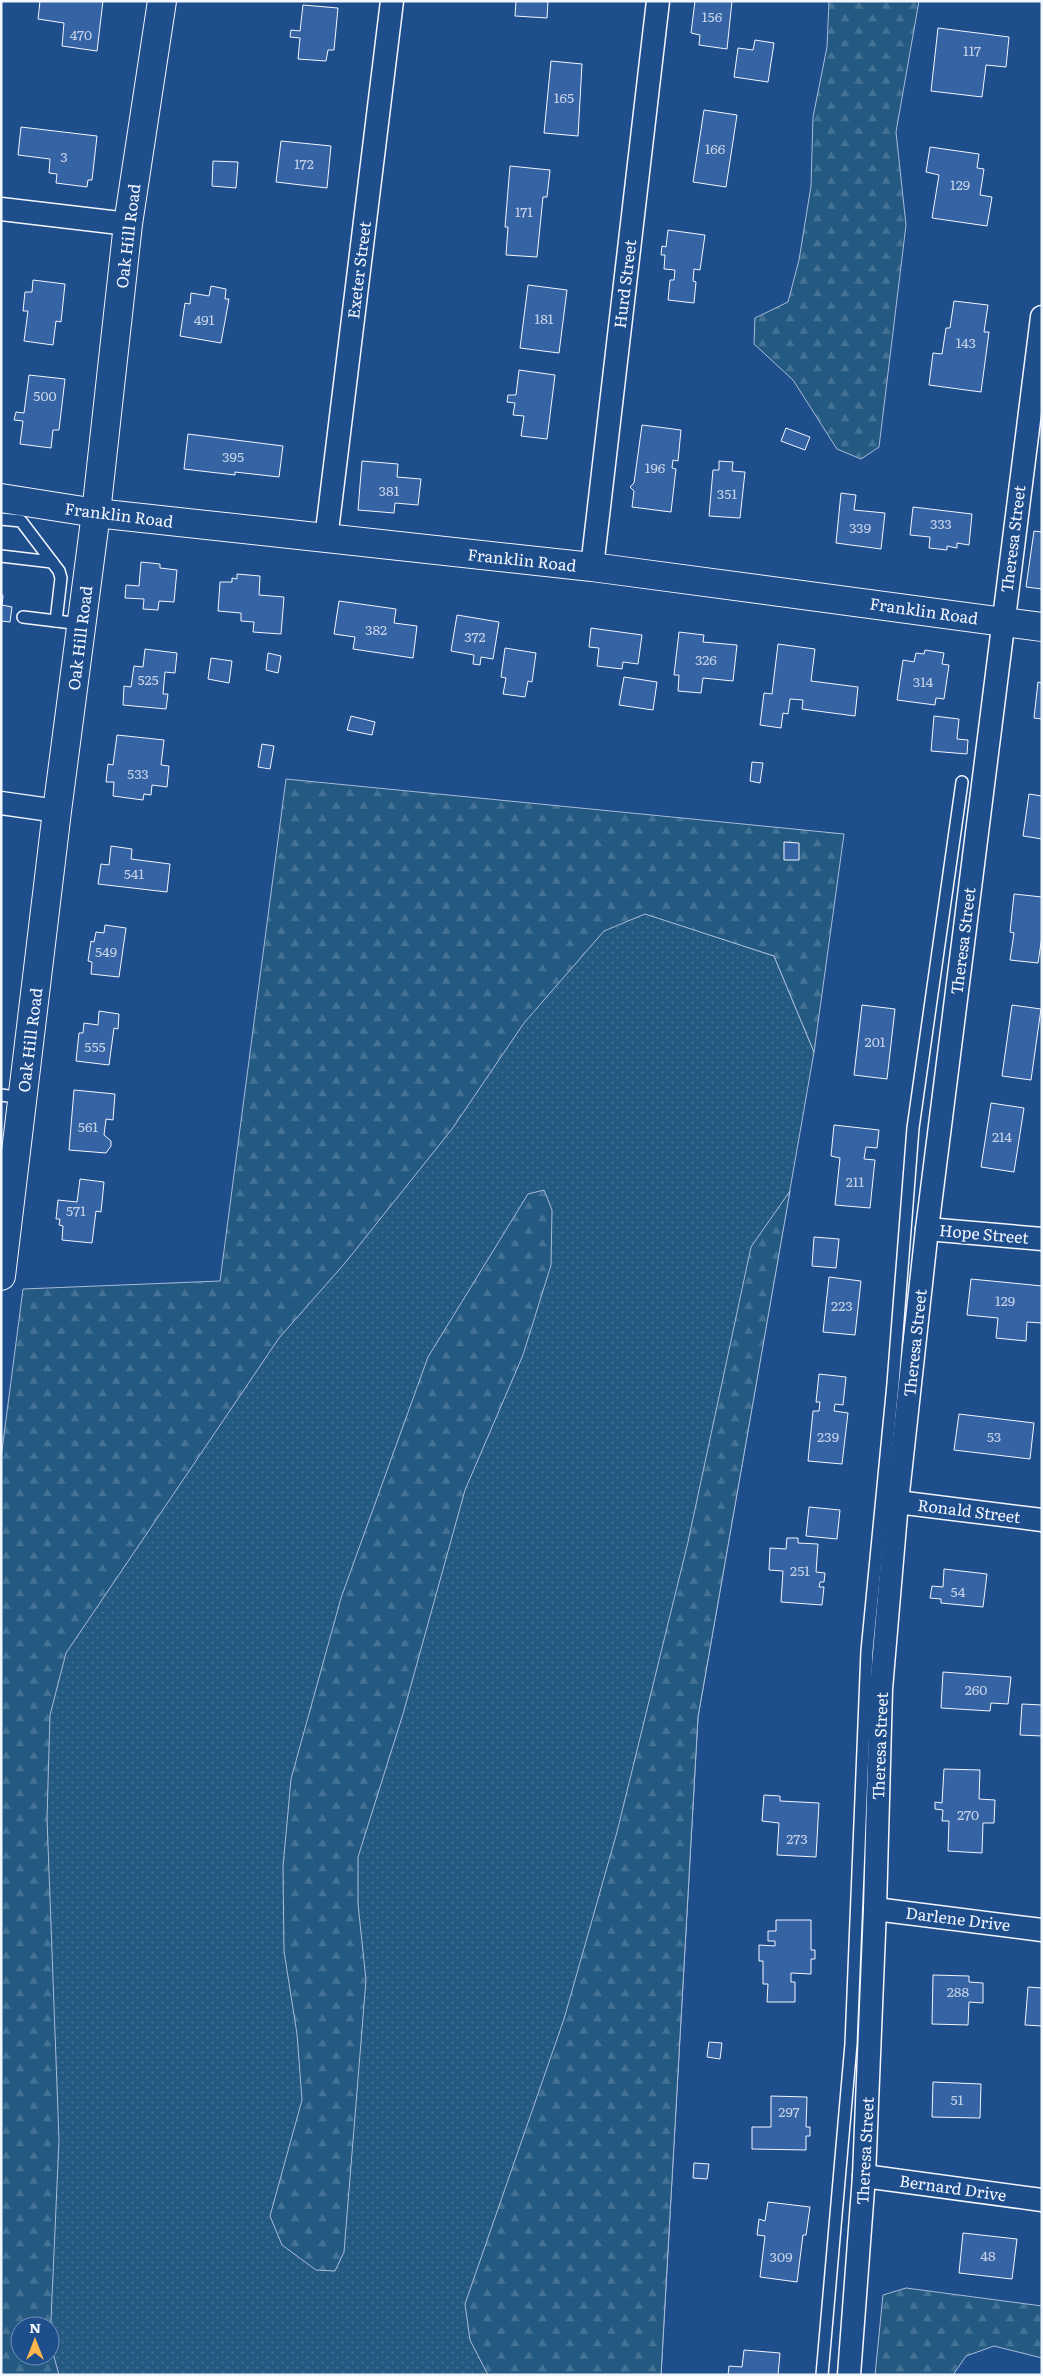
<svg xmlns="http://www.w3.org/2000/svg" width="1043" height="2376" font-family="Literata,serif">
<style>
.grass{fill:url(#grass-dots);stroke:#a8bbd7;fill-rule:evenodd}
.forest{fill:url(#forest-firs);stroke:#a8bbd7;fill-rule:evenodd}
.building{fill:#3563a3;stroke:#f2f6ff}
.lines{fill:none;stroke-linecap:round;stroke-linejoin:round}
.lane-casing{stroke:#f2f6ff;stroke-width:14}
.street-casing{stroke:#f2f6ff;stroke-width:25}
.secondary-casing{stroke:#f2f6ff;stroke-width:30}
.lane{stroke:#1f4e8c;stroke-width:11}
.street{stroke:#1f4e8c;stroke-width:22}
.secondary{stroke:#1f4e8c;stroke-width:28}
.labels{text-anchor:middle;stroke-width:4;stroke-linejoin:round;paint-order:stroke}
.number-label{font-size:14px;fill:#c3d1e8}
.street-label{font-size:16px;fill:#f2f6ff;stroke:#1f4e8c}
</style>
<defs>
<pattern id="grass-dots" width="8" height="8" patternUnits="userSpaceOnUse" patternTransform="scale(1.25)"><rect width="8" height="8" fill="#245a82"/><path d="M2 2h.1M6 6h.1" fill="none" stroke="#447295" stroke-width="1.8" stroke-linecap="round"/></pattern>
<pattern id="forest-firs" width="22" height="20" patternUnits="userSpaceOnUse" patternTransform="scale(1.25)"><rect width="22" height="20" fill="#245a82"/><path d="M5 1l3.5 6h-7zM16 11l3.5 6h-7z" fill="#447295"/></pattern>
</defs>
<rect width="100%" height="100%" fill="#1f4e8c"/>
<path class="grass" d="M 610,902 L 774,956 L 814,1052 L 698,1717 L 661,2375 L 1,2375 L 17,1647 ZM 20,2326 L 50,2326 L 50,2356 L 20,2356 Z"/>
<g class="forest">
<path d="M 829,1 L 919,1 L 896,132 L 906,225 L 879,447 L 861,459 L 837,449 L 793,380 L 754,344 L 755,318 L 788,302 L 799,260 L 811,186 L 813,117 L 827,47 Z"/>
<path d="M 286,779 L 844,834 L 814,1052 L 774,956 L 645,914 L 604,931 L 524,1023 L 452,1129 L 345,1263 L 279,1338 L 66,1653 L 50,1715 L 47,1818 L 59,2140 L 50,2342 L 59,2375 L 1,2375 L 1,1458 L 23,1289 L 220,1281 ZM 20,2326 L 50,2326 L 50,2356 L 20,2356 Z"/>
<path d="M 544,1190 L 552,1210 L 551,1265 L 523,1355 L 465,1490 L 403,1714 L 358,1857 L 358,1904 L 366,1980 L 344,2252 L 335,2271 L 316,2270 L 282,2245 L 270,2216 L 302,2100 L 297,2034 L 284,1951 L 283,1867 L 291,1779 L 341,1598 L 428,1357 L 528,1194 Z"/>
<path d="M 790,1191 L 698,1717 L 661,2375 L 488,2375 L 470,2340 L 465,2304 L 564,2019 L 617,1832 L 688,1542 L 751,1247 Z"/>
<path d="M 906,2288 L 1042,2306 L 1042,2358 L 994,2346 L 966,2356 L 953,2375 L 875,2375 L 883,2295 Z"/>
</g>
<g class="building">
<path d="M 40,1 L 103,1 L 97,51 L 62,46 L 64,23 L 38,19 Z"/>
<path d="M 516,1 L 548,1 L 547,18 L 515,16 Z"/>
<path d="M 695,1 L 732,1 L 727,49 L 699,45 L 700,35 L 691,33 Z"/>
<path d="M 303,5 L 338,8 L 334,50 L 328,50 L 326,61 L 298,59 L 300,38 L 290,37 L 291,30 L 300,31 Z"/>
<path d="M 938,28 L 1009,37 L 1006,67 L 986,65 L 982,97 L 931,91 Z"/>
<path d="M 755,40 L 774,43 L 768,82 L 734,77 L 738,48 L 753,50 Z"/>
<path d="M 551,61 L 582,64 L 578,136 L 544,133 Z"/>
<path d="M 704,110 L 737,115 L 726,187 L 693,182 Z"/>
<path d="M 21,127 L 97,136 L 92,180 L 88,180 L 87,187 L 56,183 L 57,174 L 49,173 L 50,159 L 18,155 Z"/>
<path d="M 281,141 L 331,146 L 327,188 L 276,182 Z"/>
<path d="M 930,147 L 979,154 L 977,168 L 984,169 L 980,195 L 992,197 L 987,226 L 932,218 L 939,175 L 926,172 Z"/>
<path d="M 213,161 L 238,162 L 236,188 L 212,186 Z"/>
<path d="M 510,166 L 550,170 L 547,197 L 543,197 L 537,257 L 506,255 L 508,227 L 505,227 Z"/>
<path d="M 668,230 L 705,235 L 700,270 L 694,269 L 693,281 L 696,282 L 694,303 L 668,300 L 670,280 L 674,280 L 675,270 L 664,269 L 665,255 L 661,255 L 662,246 L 666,247 Z"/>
<path d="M 33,280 L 65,284 L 61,322 L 56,321 L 53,345 L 24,341 L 28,311 L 23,311 L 25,292 L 32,292 Z"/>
<path d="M 528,285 L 567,290 L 559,353 L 520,348 Z"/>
<path d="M 211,286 L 226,289 L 225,299 L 229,299 L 221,343 L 180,336 L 185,303 L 190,304 L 191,293 L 209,296 Z"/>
<path d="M 954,301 L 988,305 L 984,332 L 989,332 L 981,392 L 929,385 L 933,353 L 942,354 L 946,328 L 950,328 Z"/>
<path d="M 519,370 L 555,375 L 547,439 L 521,436 L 524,416 L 513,415 L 515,403 L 507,402 L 508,395 L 516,395 Z"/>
<path d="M 29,375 L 65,379 L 59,430 L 53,430 L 51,448 L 20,444 L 23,421 L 14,420 L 16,412 L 24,413 Z"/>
<path d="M 642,425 L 681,430 L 678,461 L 673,460 L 672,468 L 676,469 L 671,512 L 632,507 L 634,491 L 630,487 L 634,483 Z"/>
<path d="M 786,428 L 810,437 L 805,450 L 781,441 Z"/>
<path d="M 188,434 L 283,446 L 279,477 L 235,472 L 235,475 L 184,469 Z"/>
<path d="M 362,461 L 398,464 L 397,477 L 421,479 L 418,505 L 395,503 L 394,513 L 358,510 Z"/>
<path d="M 719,461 L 733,462 L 732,471 L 745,472 L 740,518 L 709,516 L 713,470 L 719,470 Z"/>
<path d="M 841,493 L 856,495 L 854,510 L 885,513 L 881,549 L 836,543 Z"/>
<path d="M 913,507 L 972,514 L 969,545 L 957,543 L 957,548 L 947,546 L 947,550 L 929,548 L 930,537 L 910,535 Z"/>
<path d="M 1034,531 L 1042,532 L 1042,589 L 1026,587 Z"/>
<path d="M 141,562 L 160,564 L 160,568 L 177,570 L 174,602 L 159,601 L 158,610 L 143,609 L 144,599 L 125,598 L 126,585 L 139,586 Z"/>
<path d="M 237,574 L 260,576 L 259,595 L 284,597 L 281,634 L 253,632 L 254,622 L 241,621 L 241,613 L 218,611 L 220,582 L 232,582 L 232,578 L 237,579 Z"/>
<path d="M 1,593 L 3,596 L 2,605 L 12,607 L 10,622 L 1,621 Z"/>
<path d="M 339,601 L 396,609 L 394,623 L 417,626 L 413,658 L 353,649 L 355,637 L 334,634 Z"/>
<path d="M 457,615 L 499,622 L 493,659 L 481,657 L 480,665 L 473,664 L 474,655 L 451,651 Z"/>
<path d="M 591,628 L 642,635 L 638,664 L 623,662 L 622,669 L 597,666 L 599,648 L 589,647 Z"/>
<path d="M 679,632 L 704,635 L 703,642 L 737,645 L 733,681 L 703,678 L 701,693 L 678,691 L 679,675 L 674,675 Z"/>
<path d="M 778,644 L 815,649 L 811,681 L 858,687 L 855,716 L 802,709 L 803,700 L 790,699 L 788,714 L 783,713 L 781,728 L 760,725 L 764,693 L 772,694 Z"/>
<path d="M 505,648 L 536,653 L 532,682 L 528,681 L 525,697 L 503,694 L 506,678 L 501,677 Z"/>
<path d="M 145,649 L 177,653 L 175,673 L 165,672 L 163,694 L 168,694 L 166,709 L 123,705 L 124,686 L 131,687 L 134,666 L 143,667 Z"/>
<path d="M 925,650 L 944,653 L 942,664 L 949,665 L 944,699 L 936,698 L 935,705 L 897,700 L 903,660 L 914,662 L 916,653 L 924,654 Z"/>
<path d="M 268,653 L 281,656 L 278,673 L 266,670 Z"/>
<path d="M 211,658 L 232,661 L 229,683 L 208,679 Z"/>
<path d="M 624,677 L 657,682 L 653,710 L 619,705 Z"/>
<path d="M 1038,682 L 1042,683 L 1042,719 L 1034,718 Z"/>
<path d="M 351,716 L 375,722 L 372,735 L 347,730 Z"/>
<path d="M 934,716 L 959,719 L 957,739 L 968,740 L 967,754 L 931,751 Z"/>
<path d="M 117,735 L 164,740 L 161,765 L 169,766 L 167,787 L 152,785 L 151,795 L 144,794 L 143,800 L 113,796 L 114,782 L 106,782 L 108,764 L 113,765 Z"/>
<path d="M 262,744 L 274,746 L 270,769 L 258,767 Z"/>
<path d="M 752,762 L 763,763 L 760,783 L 750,781 Z"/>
<path d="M 1029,794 L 1042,796 L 1042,839 L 1023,836 Z"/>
<path d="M 784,842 L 799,843 L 799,860 L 784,860 Z"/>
<path d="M 111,846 L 132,849 L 131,859 L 170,864 L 167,892 L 98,884 L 101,864 L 109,865 Z"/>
<path d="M 1014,894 L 1042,897 L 1042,936 L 1038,963 L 1010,960 L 1014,933 L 1010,932 Z"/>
<path d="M 105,925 L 126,928 L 119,977 L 91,974 L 92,962 L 88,961 L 91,941 L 94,942 L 96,932 L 104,933 Z"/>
<path d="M 862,1005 L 895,1009 L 887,1079 L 854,1075 Z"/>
<path d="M 1012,1005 L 1041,1009 L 1031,1080 L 1002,1076 Z"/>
<path d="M 99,1011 L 119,1014 L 118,1029 L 114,1028 L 109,1065 L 76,1061 L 79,1033 L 83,1033 L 84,1023 L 98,1025 Z"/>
<path d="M 74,1090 L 115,1094 L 113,1120 L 106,1119 L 104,1135 L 111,1141 L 111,1146 L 106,1153 L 69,1150 Z"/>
<path d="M 991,1103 L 1024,1108 L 1014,1172 L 981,1167 Z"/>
<path d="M 834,1125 L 879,1130 L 877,1148 L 866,1147 L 864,1159 L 875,1160 L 870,1208 L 835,1205 L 840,1158 L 831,1156 Z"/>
<path d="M 80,1179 L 104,1182 L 101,1212 L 96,1211 L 92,1243 L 62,1240 L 63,1226 L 59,1225 L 60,1219 L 56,1219 L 58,1200 L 77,1202 Z"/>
<path d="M 814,1237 L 839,1239 L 836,1268 L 812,1266 Z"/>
<path d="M 829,1277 L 861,1281 L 855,1335 L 823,1332 Z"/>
<path d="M 971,1279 L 1042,1286 L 1042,1323 L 1027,1322 L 1026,1341 L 996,1338 L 998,1318 L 967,1315 Z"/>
<path d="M 819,1374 L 846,1377 L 843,1405 L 835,1404 L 834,1411 L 848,1413 L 842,1464 L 808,1461 L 813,1411 L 819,1411 L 820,1402 L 816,1402 Z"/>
<path d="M 959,1414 L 1034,1423 L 1030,1459 L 954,1450 Z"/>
<path d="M 809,1507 L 840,1510 L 837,1539 L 806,1536 Z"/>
<path d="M 787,1538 L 798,1538 L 798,1543 L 818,1544 L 816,1572 L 825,1573 L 824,1582 L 820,1582 L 819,1587 L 824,1587 L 822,1605 L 781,1602 L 783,1571 L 769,1570 L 770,1548 L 786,1549 Z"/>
<path d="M 944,1569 L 987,1574 L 983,1607 L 941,1603 L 941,1599 L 930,1598 L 932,1586 L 943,1587 Z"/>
<path d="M 943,1672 L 1011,1677 L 1008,1704 L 991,1703 L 990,1711 L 941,1708 Z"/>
<path d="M 1022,1704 L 1042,1705 L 1042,1736 L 1020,1735 Z"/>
<path d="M 944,1769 L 980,1770 L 979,1799 L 995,1800 L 994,1823 L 983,1823 L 982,1853 L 948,1851 L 949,1821 L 942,1821 L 943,1810 L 935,1809 L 935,1802 L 942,1803 Z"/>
<path d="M 764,1795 L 780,1796 L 780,1801 L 819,1803 L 816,1857 L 777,1855 L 779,1823 L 762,1821 Z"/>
<path d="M 776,1920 L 811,1920 L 811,1950 L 815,1950 L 815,1959 L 811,1959 L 811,1974 L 791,1973 L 791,1982 L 795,1982 L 795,2002 L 767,2002 L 768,1984 L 763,1984 L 763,1961 L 759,1961 L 759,1945 L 775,1946 L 775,1941 L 768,1941 L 768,1931 L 776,1931 Z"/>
<path d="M 933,1975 L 969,1976 L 969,1982 L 983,1983 L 983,2003 L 969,2002 L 968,2025 L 932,2024 Z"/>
<path d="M 1028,1987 L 1042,1988 L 1042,2026 L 1025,2025 Z"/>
<path d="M 709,2042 L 722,2043 L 720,2059 L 707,2057 Z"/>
<path d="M 933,2082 L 981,2084 L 980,2118 L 932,2117 Z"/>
<path d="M 771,2096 L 807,2097 L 806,2127 L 810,2127 L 810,2136 L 806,2136 L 806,2150 L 752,2149 L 752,2127 L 771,2127 Z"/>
<path d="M 694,2163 L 709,2164 L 707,2179 L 693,2178 Z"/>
<path d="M 768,2202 L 810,2207 L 806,2235 L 803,2235 L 797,2282 L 760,2277 L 765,2236 L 757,2235 L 759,2219 L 765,2221 Z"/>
<path d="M 963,2233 L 1017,2239 L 1012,2279 L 959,2273 Z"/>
<path d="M 744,2350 L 780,2353 L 778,2375 L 728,2375 L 729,2366 L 742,2367 Z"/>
</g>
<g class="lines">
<defs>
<g id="lane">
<path d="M 1,519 L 21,521 L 59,571 L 61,578 L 56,621"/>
<path d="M 1,556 L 52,562"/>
<path d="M 23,617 L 81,624"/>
<path d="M 1,1095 L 23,1098"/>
<path d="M 822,2375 L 851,2044 L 867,1651 L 893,1384 L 913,1128 L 962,782"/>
</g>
<g id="street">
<path d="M 1,209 L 128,224"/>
<path d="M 326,539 L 392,1"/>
<path d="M 592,567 L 658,1"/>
<path d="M 1,803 L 57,811"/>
<path d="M 927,1229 L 1042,1239"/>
<path d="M 897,1502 L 1042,1520"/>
<path d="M 875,1909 L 1042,1930"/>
<path d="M 864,2176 L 1042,2200"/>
<path d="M 849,2375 L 864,2176 L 875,1909 L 881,1689 L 897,1502 L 927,1229 L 1042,317"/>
</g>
<g id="secondary">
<path d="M 1,498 L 96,513 L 592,567 L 1042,627"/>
<path d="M 1,1276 L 57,811 L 96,513 L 128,224 L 162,1"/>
</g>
</defs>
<use href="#lane" class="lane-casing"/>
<use href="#street" class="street-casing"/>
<use href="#secondary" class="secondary-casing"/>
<use href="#lane" class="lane"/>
<use href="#street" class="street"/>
<use href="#secondary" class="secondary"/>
</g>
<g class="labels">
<g class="number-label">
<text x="712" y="22">156</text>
<text x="81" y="40">470</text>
<text x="972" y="56">117</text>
<text x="564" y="103">165</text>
<text x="715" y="154">166</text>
<text x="64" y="162">3</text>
<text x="304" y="169">172</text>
<text x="960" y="190">129</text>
<text x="524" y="217">171</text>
<text x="544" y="324">181</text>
<text x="204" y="325">491</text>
<text x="966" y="348">143</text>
<text x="45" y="401">500</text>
<text x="233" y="462">395</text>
<text x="655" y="473">196</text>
<text x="389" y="496">381</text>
<text x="727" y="499">351</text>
<text x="941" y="529">333</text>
<text x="860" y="533">339</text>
<text x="376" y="635">382</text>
<text x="475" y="642">372</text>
<text x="706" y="665">326</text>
<text x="148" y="685">525</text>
<text x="923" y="687">314</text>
<text x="138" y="779">533</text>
<text x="134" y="879">541</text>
<text x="106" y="957">549</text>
<text x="875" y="1047">201</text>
<text x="95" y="1052">555</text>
<text x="88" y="1132">561</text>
<text x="1002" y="1142">214</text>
<text x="855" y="1187">211</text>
<text x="76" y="1216">571</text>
<text x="1005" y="1306">129</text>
<text x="842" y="1311">223</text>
<text x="828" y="1442">239</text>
<text x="994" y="1442">53</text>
<text x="800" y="1576">251</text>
<text x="958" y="1597">54</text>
<text x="976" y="1695">260</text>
<text x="968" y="1820">270</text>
<text x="797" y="1844">273</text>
<text x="958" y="1997">288</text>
<text x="957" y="2105">51</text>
<text x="789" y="2117">297</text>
<text x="988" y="2261">48</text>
<text x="781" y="2262">309</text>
</g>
<g class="street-label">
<text transform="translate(128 236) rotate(-83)" y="6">Oak Hill Road</text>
<text transform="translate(359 270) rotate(-83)" y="6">Exeter Street</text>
<text transform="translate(625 284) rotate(-83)" y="6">Hurd Street</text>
<text transform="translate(119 515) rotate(7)" y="6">Franklin Road</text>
<text transform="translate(1013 539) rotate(-83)" y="6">Theresa Street</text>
<text transform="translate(522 560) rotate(6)" y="6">Franklin Road</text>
<text transform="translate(924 611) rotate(8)" y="6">Franklin Road</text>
<text transform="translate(80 638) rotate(-83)" y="6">Oak Hill Road</text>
<text transform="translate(963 941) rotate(-83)" y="6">Theresa Street</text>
<text transform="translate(30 1040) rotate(-83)" y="6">Oak Hill Road</text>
<text transform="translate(984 1234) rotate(5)" y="6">Hope Street</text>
<text transform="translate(915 1343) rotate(-84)" y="6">Theresa Street</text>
<text transform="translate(969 1511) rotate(7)" y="6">Ronald Street</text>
<text transform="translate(880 1746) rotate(-88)" y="6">Theresa Street</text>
<text transform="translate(958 1919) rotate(7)" y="6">Darlene Drive</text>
<text transform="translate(865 2151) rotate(-87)" y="6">Theresa Street</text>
<text transform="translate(953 2188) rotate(8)" y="6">Bernard Drive</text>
</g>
</g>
<rect width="1043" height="2376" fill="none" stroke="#f2f6ff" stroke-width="5"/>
<g transform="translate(35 2341)"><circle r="24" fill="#1f4e8c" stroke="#7391ba"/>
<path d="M0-4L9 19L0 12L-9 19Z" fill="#ffb74d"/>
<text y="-8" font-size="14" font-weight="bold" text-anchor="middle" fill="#f2f6ff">N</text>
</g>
</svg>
